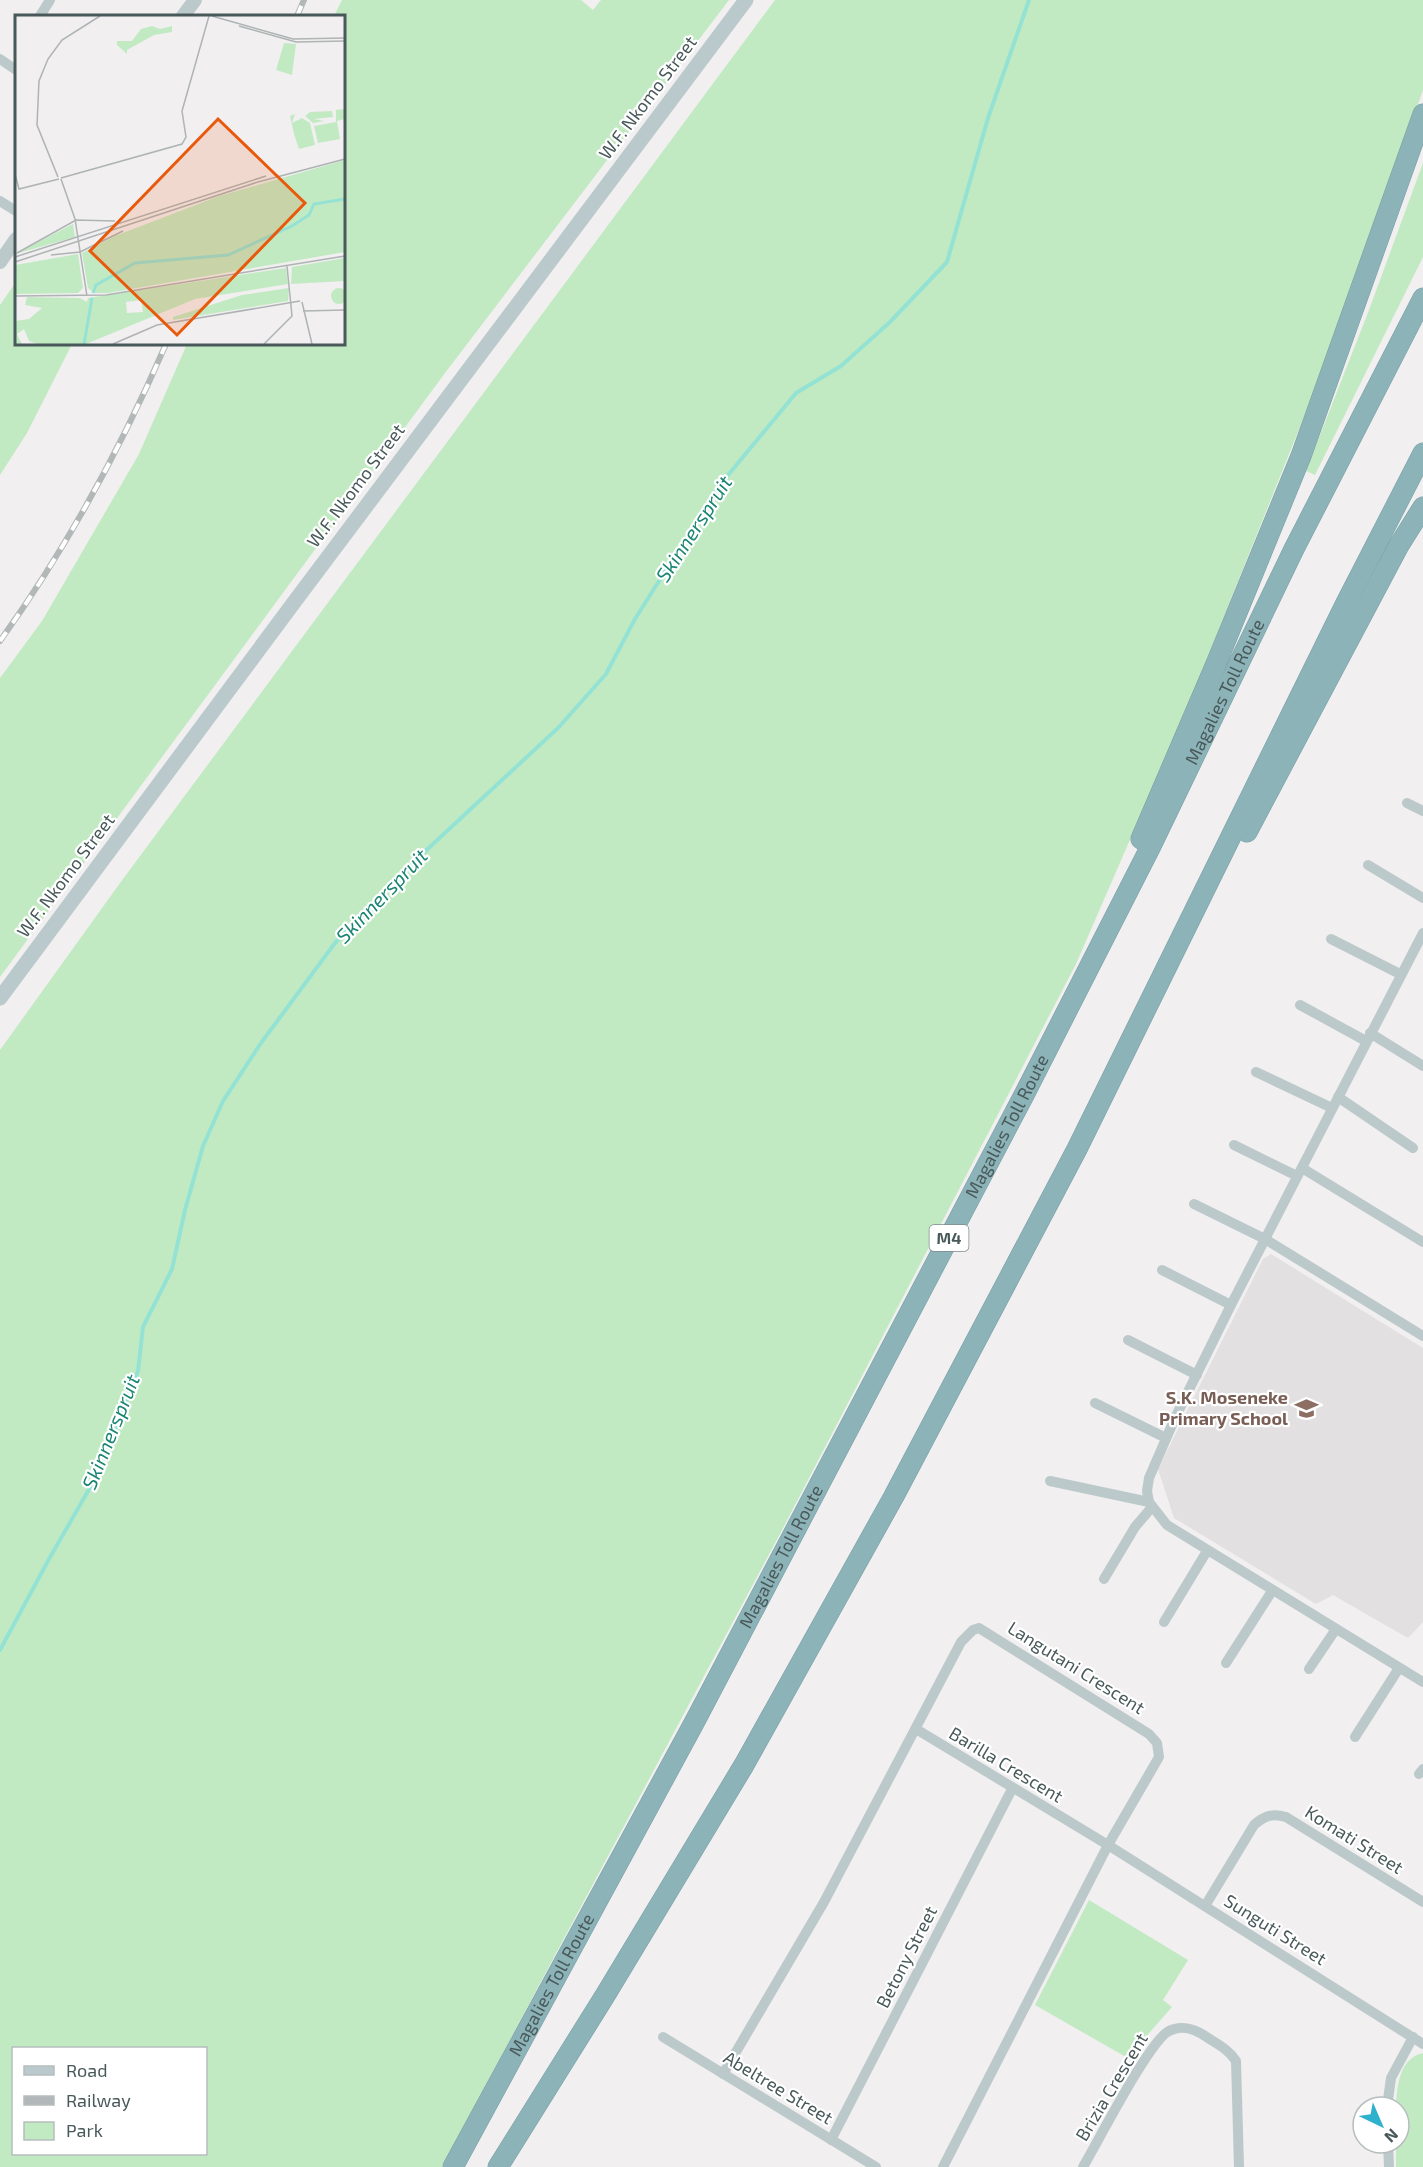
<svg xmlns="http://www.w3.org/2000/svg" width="1423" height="2167" font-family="'Exo 2',sans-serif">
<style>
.education{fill:#e2e0e1}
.green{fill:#c2eac2;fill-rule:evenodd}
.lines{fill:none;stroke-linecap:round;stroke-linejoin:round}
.stream{stroke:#94e2d4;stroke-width:4}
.motorway-casing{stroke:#779ea4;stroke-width:21}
.minor{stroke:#bcc9ca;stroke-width:10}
.tertiary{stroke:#bcc9ca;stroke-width:14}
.secondary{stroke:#bac9cb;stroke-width:15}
.motorway{stroke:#8cb3b8;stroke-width:20}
.rail-casing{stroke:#b2b7b8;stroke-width:6}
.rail{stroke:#fff;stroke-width:4;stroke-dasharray:11;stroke-linecap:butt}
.labels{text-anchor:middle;stroke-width:4.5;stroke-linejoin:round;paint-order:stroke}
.shield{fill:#fff;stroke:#808b8c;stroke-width:1.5}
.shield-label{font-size:16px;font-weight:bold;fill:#49595a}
.street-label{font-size:18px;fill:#49595a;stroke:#fff}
.education-label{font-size:18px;font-weight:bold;fill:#785e54;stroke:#fff;text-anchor:end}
.water-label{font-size:20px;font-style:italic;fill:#1a8572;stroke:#fff}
.inset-river{fill:none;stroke:#94e2d4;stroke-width:3}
.inset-road{fill:none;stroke:#aeb3b4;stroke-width:1.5}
.view{fill:#e8590c;fill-opacity:0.15;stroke:#e8590c;stroke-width:3}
.inset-edge{fill:none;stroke:#49595a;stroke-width:3}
</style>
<rect width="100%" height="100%" fill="#f1eff0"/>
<path class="education" d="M 1271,1254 L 1423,1348 L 1423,1622 L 1408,1638 L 1333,1595 L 1316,1604 L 1174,1518 L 1158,1469 L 1263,1259 Z"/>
<g class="green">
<path d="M 342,0 L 581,0 L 593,10 L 601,0 L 729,0 L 445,373 L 0,977 L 0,678 L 42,621 L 139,454 L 187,344 L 344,344 L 344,16 L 334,16 Z"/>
<path d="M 775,0 L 1423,0 L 1423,90 L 1338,332 L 1188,706 L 1076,964 L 782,1530 L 442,2167 L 0,2167 L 0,1050 L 120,883 ZM 14,2048 L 206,2048 L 206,2154 L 14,2154 Z"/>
<path d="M 1423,163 L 1423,257 L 1315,475 L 1306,471 L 1369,310 Z"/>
<path d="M 16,282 L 16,344 L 72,344 L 27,433 L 0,475 L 0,305 Z"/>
<path d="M 1089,1900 L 1188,1960 L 1163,2000 L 1172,2007 L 1142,2041 L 1133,2061 L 1035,2005 Z"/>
<path d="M 1423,2053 L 1423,2167 L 1396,2167 L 1396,2143 L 1399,2143 L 1399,2107 L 1396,2107 C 1397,2087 1399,2058 1423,2053 Z"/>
</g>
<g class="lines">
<path class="stream" d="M 0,1650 L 49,1559 L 99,1472 L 138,1371 L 143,1327 L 172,1269 L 185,1210 L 203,1146 L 223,1101 L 261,1043 L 335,943 L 404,871 L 558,728 L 606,674 L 635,619 L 719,486 L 796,393 L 841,366 L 890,322 L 947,262 L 988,118 L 1029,0"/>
<defs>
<g id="motorway">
<path d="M 1247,832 L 1398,547 L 1423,507"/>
<path d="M 1141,839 L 1216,664 L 1301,456 L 1423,114"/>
<path id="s1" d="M 453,2167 L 694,1723 L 1024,1095 L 1151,846 L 1294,549 L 1423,298"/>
<path d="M 498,2167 L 606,1994 L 744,1765 L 894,1496 L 1077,1149 L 1346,603 L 1423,453"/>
</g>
</defs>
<use href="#motorway" class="motorway-casing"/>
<g class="minor">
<path d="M 40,16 L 50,0"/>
<path d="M 0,59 L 16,70"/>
<path d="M 0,201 L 16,211"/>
<path d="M 1407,803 L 1423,811"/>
<path d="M 1368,865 L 1423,898"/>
<path d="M 1423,933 L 1231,1305 L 1175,1418 L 1149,1478 L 1147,1491 L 1149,1502 L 1167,1525 L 1423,1682"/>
<path d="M 1331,939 L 1400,974"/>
<path d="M 1300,1005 L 1366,1041"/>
<path d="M 1370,1033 L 1423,1066"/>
<path d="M 1256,1072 L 1332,1108"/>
<path d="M 1338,1097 L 1413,1148"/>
<path d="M 1234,1145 L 1297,1176"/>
<path d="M 1302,1168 L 1423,1242"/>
<path d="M 1194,1204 L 1265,1239 L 1423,1336"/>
<path d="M 1162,1270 L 1231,1305"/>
<path d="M 1128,1340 L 1197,1375"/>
<path d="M 1095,1403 L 1166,1438"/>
<path d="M 1050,1481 L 1149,1502"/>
<path d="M 1104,1579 L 1135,1527 L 1152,1507"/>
<path d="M 1164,1622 L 1207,1551"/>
<path d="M 1226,1663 L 1272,1591"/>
<path d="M 1309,1669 L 1336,1629"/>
<path d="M 916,1729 L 1108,1845 L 1423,2044"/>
<path d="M 1355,1737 L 1399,1668"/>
<path d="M 1419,1774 L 1423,1769"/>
<path d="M 1205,1906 L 1254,1825 C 1264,1816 1272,1813 1286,1817 L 1423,1902"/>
<path d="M 663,2037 L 876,2167"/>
<path d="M 723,2074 L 824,1902 L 961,1642 L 973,1630 L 979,1628 L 1149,1734 L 1157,1743 L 1159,1757 L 1108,1845 L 943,2167"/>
<path d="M 1387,2107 L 1391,2078 L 1413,2037"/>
<path d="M 831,2140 L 1012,1789"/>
<path d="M 1388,2143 L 1389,2167"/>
<path d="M 1083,2167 C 1098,2142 1149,2041 1169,2031 C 1182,2024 1197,2030 1208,2038 C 1219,2045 1229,2050 1236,2061 L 1239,2167"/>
</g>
<g class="tertiary">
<path d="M 183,16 L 195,0"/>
<path d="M 0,262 L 16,239"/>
</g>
<path class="secondary" d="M 0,998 L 295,601 L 746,0"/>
<use href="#motorway" class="motorway"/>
<defs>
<g id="rail">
<path d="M 297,16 L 304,0"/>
<path d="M 0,641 C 66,549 121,448 166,344"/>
</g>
</defs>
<use href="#rail" class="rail-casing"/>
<use href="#rail" class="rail"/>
</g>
<defs>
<symbol id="school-bare" viewBox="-9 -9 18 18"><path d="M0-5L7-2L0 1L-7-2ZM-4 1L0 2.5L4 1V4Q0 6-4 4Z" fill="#8d6e63" stroke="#fff" stroke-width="2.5" paint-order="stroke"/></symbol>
</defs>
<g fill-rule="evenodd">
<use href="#school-bare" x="1290" y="1392" width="33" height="33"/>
</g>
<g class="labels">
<rect class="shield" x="929.5" y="1225" width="39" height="26" rx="4.5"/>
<g class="shield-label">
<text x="949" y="1244">M4</text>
</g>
<g class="street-label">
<text transform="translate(648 98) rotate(-53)" y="6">W.F. Nkomo Street</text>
<text transform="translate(356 486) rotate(-53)" y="6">W.F. Nkomo Street</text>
<text dy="6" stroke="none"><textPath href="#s1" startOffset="1665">Magalies Toll Route</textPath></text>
<text transform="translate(66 876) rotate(-53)" y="6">W.F. Nkomo Street</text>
<text dy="6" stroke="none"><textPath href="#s1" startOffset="1179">Magalies Toll Route</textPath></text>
<text dy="6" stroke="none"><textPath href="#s1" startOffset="693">Magalies Toll Route</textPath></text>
<text transform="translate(1076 1668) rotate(32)" y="6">Langutani Crescent</text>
<text transform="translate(1006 1765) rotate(31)" y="6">Barilla Crescent</text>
<text transform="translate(1354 1840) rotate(32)" y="6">Komati Street</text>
<text transform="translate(1275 1930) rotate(32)" y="6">Sunguti Street</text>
<text transform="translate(907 1957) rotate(-63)" y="6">Betony Street</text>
<text dy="6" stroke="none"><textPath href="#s1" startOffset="207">Magalies Toll Route</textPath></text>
<text transform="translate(1112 2087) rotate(-59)" y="6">Brizia Crescent</text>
<text transform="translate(778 2088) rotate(31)" y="6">Abeltree Street</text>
</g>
<g class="education-label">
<text x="1288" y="1404">S.K. Moseneke<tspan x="1288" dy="21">Primary School</tspan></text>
</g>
<g class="water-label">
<text transform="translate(694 529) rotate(-57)" y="7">Skinnerspruit</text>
<text transform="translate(382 896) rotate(-46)" y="7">Skinnerspruit</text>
<text transform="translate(111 1432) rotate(-68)" y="7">Skinnerspruit</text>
</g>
</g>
<g transform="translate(15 15)">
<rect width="330" height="330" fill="#f1eff0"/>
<path d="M 137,11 L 145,14 L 157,11 L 157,17 L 139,20 L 112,35 L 112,39 L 102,30 L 102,26 L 117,26 L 126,14 ZM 269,28 L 281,29 L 277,60 L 261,55 ZM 330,94 L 330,104 L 322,106 L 325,124 L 303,128 L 299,111 L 321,107 L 321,95 ZM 295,97 L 317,96 L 318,102 L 299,104 L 309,106 L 298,108 L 290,101 ZM 280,99 L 277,108 L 287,103 L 295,108 L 300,130 L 284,134 L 279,119 L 275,101 ZM 330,145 L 330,237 L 93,278 L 79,278 L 73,273 L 67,238 L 100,221 L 204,181 ZM 58,209 L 60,222 L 0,239 ZM 63,239 L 68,273 L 63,278 L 0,279 L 0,250 ZM 330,243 L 330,266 L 276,269 L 277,252 ZM 271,253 L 273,269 L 180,284 L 71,329 L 22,329 L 14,326 L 9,314 L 2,319 L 7,329 L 0,329 L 0,306 L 14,304 L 27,293 L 10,290 L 12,282 L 65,283 L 72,287 L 73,283 ZM 126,285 L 128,297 L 112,298 L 111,287 ZM316 281a8 8 0 1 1 16 0a8 8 0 1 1-16 0ZM 274,273 L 273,286 L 158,305 L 158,302 L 227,280 Z" fill="#c2eac2" fill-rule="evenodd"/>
<path class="inset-river" d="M 78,278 L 81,270 L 120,248 L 213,240 L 277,211 L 294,200 L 299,189 L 330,184M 69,329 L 77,283"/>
<path class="inset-road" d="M 197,1 L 278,24 L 330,23M 224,11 L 281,27 L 330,26M 0,159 L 4,174 L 44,164M 43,162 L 22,110 L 24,66 L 33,44 L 47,25 L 85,1M 46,163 L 167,129 L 171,122 L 167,96 L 194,1M 46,164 L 60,204 L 72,281M 2,238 L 61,205 L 100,206M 36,240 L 65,237 L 108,216M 0,242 L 251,161M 0,247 L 243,167 L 330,144M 0,281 L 91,280 L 330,241M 287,287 L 297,329M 288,296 L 330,295M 98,329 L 142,310 L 285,286M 249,329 L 277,301 L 272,251"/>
<path class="view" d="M 203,104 L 290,188 L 162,320 L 75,236 Z"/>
<rect width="330" height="330" class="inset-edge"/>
</g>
<rect x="12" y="2047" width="195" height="108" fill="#ffffff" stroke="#b6bdbd" stroke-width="1.5"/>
<rect x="24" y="2066" width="30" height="9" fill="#bac9cb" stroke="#b6bdbd" stroke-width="1.5"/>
<text x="66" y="2077" font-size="18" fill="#49595a">Road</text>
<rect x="24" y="2096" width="30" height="9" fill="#b2b7b8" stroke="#b6bdbd" stroke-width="1.5"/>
<text x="66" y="2107" font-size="18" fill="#49595a">Railway</text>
<rect x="24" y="2122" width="30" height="18" fill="#c2eac2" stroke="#b6bdbd" stroke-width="1.5"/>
<text x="66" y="2137" font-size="18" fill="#49595a">Park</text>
<g transform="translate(1381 2125) rotate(136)"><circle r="28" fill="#ffffff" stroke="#b6bdbd" stroke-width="1.5"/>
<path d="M0-4.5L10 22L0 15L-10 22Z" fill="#2db1cd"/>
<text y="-9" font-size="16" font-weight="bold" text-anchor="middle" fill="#49595a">N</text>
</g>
</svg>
